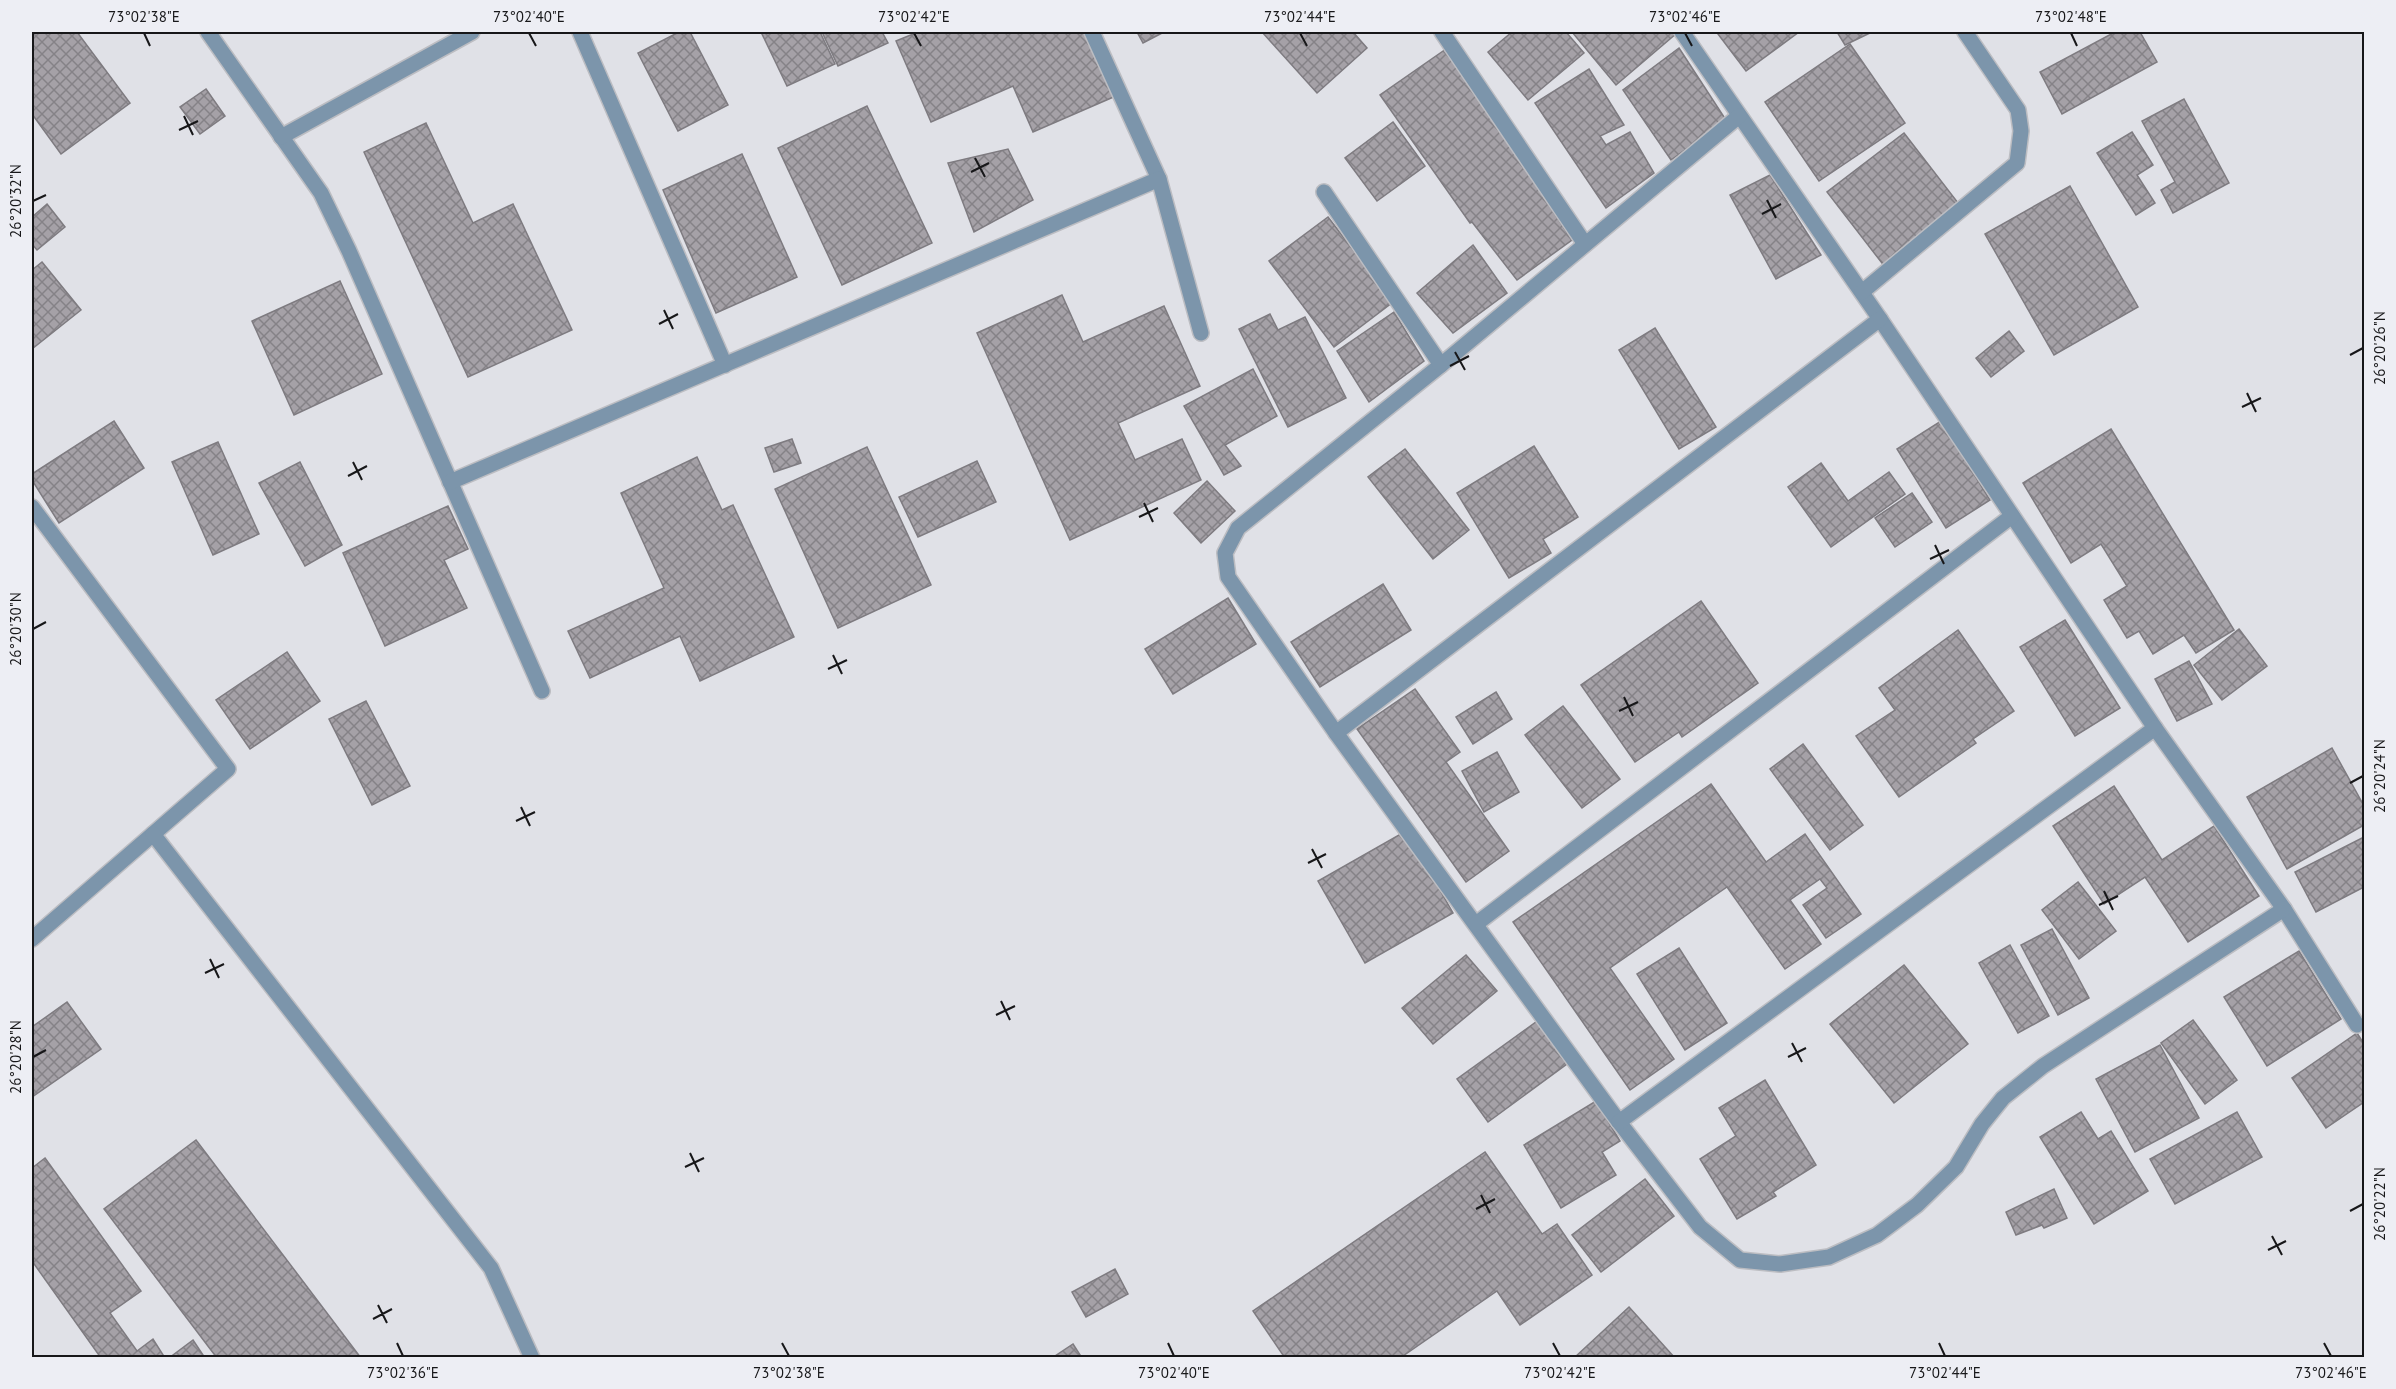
<svg xmlns="http://www.w3.org/2000/svg" width="2396" height="1389" font-family="'PT Sans',sans-serif">
<style>
.building{fill:url(#building-cross-hatch);stroke:#7e7b80;stroke-width:1.5}
.lines{fill:none;stroke-linecap:round;stroke-linejoin:round}
.minor-casing{stroke:#bcbdc2;stroke-width:18}
.minor{stroke:#7c95ab;stroke-width:15}
.ticks{fill:none;stroke:#171719;stroke-width:2}
.neatline{fill:none;stroke:#171719;stroke-width:2}
.ticks-label{font-size:15px;text-anchor:middle;fill:#171719}
</style>
<defs>
<pattern id="building-cross-hatch" width="8" height="8" patternUnits="userSpaceOnUse" patternTransform="scale(1.5)"><rect width="8" height="8" fill="#a5a1a7"/><path d="M0 0l8 8M0 8l8-8" fill="none" stroke="#858287"/></pattern>
</defs>
<rect width="100%" height="100%" fill="#e0e1e7"/>
<g class="building">
<path d="M 32,32 L 77,32 L 130,103 L 61,154 L 32,114 Z"/>
<path d="M 679,32 L 690,32 L 728,105 L 678,131 L 638,53 Z"/>
<path d="M 761,32 L 820,32 L 835,64 L 787,86 Z"/>
<path d="M 822,32 L 882,32 L 888,43 L 838,66 Z"/>
<path d="M 918,32 L 1090,32 L 1118,95 L 1033,132 L 1013,86 L 931,122 L 896,41 Z"/>
<path d="M 1137,32 L 1164,32 L 1143,43 Z"/>
<path d="M 1262,32 L 1353,32 L 1367,48 L 1317,93 Z"/>
<path d="M 1512,32 L 1566,32 L 1584,53 L 1528,100 L 1488,52 Z"/>
<path d="M 1572,32 L 1676,32 L 1677,33 L 1616,85 Z"/>
<path d="M 1720,32 L 1799,32 L 1746,71 L 1718,34 Z"/>
<path d="M 1837,32 L 1872,32 L 1845,45 Z"/>
<path d="M 2115,32 L 2140,32 L 2157,62 L 2062,114 L 2040,72 Z"/>
<path d="M 1850,44 L 1905,123 L 1819,181 L 1765,102 Z"/>
<path d="M 1679,48 L 1726,120 L 1671,160 L 1623,90 Z"/>
<path d="M 1446,49 L 1572,240 L 1517,280 L 1472,222 L 1470,223 L 1380,95 Z"/>
<path d="M 1589,69 L 1624,125 L 1600,136 L 1606,145 L 1630,132 L 1654,173 L 1606,208 L 1535,103 Z"/>
<path d="M 206,89 L 225,116 L 200,134 L 180,107 Z"/>
<path d="M 2184,99 L 2229,183 L 2173,213 L 2161,190 L 2175,182 L 2142,121 Z"/>
<path d="M 867,106 L 932,243 L 842,285 L 778,148 Z"/>
<path d="M 1393,122 L 1425,166 L 1377,201 L 1345,158 Z"/>
<path d="M 426,123 L 473,223 L 513,204 L 572,330 L 468,377 L 364,152 Z"/>
<path d="M 2132,132 L 2153,165 L 2137,175 L 2155,203 L 2136,215 L 2097,153 Z"/>
<path d="M 1904,133 L 1962,208 L 1885,267 L 1827,192 Z"/>
<path d="M 1008,149 L 1033,200 L 974,232 L 948,163 Z"/>
<path d="M 742,154 L 797,277 L 716,313 L 663,190 Z"/>
<path d="M 1770,175 L 1821,255 L 1776,279 L 1730,195 Z"/>
<path d="M 2070,186 L 2138,307 L 2054,355 L 1985,234 Z"/>
<path d="M 47,204 L 65,227 L 37,250 L 32,244 L 32,217 Z"/>
<path d="M 1328,217 L 1393,302 L 1334,347 L 1269,261 Z"/>
<path d="M 1473,245 L 1507,293 L 1453,333 L 1417,293 Z"/>
<path d="M 42,262 L 81,310 L 32,349 L 32,270 Z"/>
<path d="M 340,281 L 382,374 L 294,415 L 252,321 Z"/>
<path d="M 1062,295 L 1083,342 L 1164,306 L 1200,386 L 1118,423 L 1135,460 L 1182,439 L 1201,480 L 1070,540 L 977,333 Z"/>
<path d="M 1394,312 L 1424,361 L 1369,402 L 1337,351 Z"/>
<path d="M 1270,314 L 1278,330 L 1305,317 L 1346,398 L 1288,427 L 1239,329 Z"/>
<path d="M 1655,328 L 1716,427 L 1679,449 L 1619,350 Z"/>
<path d="M 2009,331 L 2024,351 L 1991,377 L 1976,358 Z"/>
<path d="M 1253,369 L 1277,416 L 1225,445 L 1241,466 L 1224,475 L 1184,406 Z"/>
<path d="M 114,421 L 144,468 L 59,523 L 32,480 L 32,474 Z"/>
<path d="M 1941,421 L 1990,500 L 1946,528 L 1897,449 Z"/>
<path d="M 2111,429 L 2234,630 L 2196,653 L 2184,635 L 2153,654 L 2139,631 L 2127,638 L 2104,600 L 2127,586 L 2101,544 L 2071,563 L 2023,483 Z"/>
<path d="M 792,439 L 801,463 L 774,472 L 765,448 Z"/>
<path d="M 218,442 L 259,534 L 213,555 L 172,462 Z"/>
<path d="M 1534,446 L 1578,517 L 1543,539 L 1551,553 L 1509,578 L 1457,493 Z"/>
<path d="M 867,447 L 931,585 L 838,628 L 775,489 Z"/>
<path d="M 1405,449 L 1469,530 L 1433,559 L 1368,477 Z"/>
<path d="M 697,457 L 722,510 L 733,505 L 794,637 L 700,681 L 680,636 L 590,678 L 568,631 L 664,588 L 621,493 Z"/>
<path d="M 977,461 L 996,502 L 918,537 L 899,497 Z"/>
<path d="M 300,462 L 342,545 L 305,566 L 259,483 Z"/>
<path d="M 1821,463 L 1848,501 L 1889,472 L 1905,494 L 1831,547 L 1788,487 Z"/>
<path d="M 1207,481 L 1235,511 L 1201,543 L 1174,513 Z"/>
<path d="M 1912,493 L 1932,522 L 1895,547 L 1875,518 Z"/>
<path d="M 448,506 L 468,549 L 444,560 L 467,608 L 385,646 L 343,553 Z"/>
<path d="M 1383,584 L 1411,630 L 1320,687 L 1291,642 Z"/>
<path d="M 1228,598 L 1256,644 L 1173,694 L 1145,649 Z"/>
<path d="M 1701,601 L 1758,683 L 1682,737 L 1679,732 L 1635,762 L 1581,685 Z"/>
<path d="M 2065,620 L 2120,708 L 2075,736 L 2020,647 Z"/>
<path d="M 2239,629 L 2267,666 L 2222,700 L 2194,665 Z"/>
<path d="M 1958,630 L 2014,711 L 1973,739 L 1976,743 L 1899,797 L 1856,736 L 1895,710 L 1879,688 Z"/>
<path d="M 287,652 L 320,701 L 250,749 L 216,700 Z"/>
<path d="M 2189,661 L 2212,704 L 2177,721 L 2155,679 Z"/>
<path d="M 1415,689 L 1460,752 L 1446,762 L 1509,851 L 1466,882 L 1357,729 Z"/>
<path d="M 1496,692 L 1512,719 L 1473,744 L 1456,717 Z"/>
<path d="M 366,701 L 410,786 L 372,805 L 329,719 Z"/>
<path d="M 1563,706 L 1620,779 L 1582,808 L 1525,735 Z"/>
<path d="M 1803,744 L 1863,825 L 1830,850 L 1770,769 Z"/>
<path d="M 2332,748 L 2364,806 L 2364,825 L 2287,869 L 2247,797 Z"/>
<path d="M 1497,752 L 1519,792 L 1484,812 L 1462,771 Z"/>
<path d="M 1711,784 L 1766,862 L 1805,834 L 1861,914 L 1826,938 L 1803,905 L 1827,888 L 1820,879 L 1790,900 L 1821,944 L 1785,969 L 1727,887 L 1610,968 L 1674,1059 L 1630,1090 L 1513,922 Z"/>
<path d="M 2114,786 L 2162,860 L 2214,826 L 2259,896 L 2188,942 L 2145,877 L 2104,904 L 2053,826 Z"/>
<path d="M 1406,831 L 1453,913 L 1365,963 L 1318,881 Z"/>
<path d="M 2364,837 L 2364,887 L 2316,912 L 2295,872 Z"/>
<path d="M 2078,882 L 2116,931 L 2079,959 L 2042,910 Z"/>
<path d="M 2052,929 L 2089,998 L 2058,1015 L 2021,945 Z"/>
<path d="M 2010,945 L 2049,1016 L 2018,1033 L 1979,963 Z"/>
<path d="M 1679,948 L 1727,1023 L 1685,1050 L 1637,974 Z"/>
<path d="M 2299,951 L 2341,1019 L 2267,1066 L 2224,997 Z"/>
<path d="M 1466,955 L 1497,991 L 1433,1044 L 1402,1008 Z"/>
<path d="M 1904,965 L 1968,1044 L 1894,1103 L 1830,1024 Z"/>
<path d="M 67,1002 L 101,1049 L 32,1097 L 32,1027 Z"/>
<path d="M 1540,1019 L 1571,1061 L 1488,1122 L 1457,1079 Z"/>
<path d="M 2193,1020 L 2237,1080 L 2205,1104 L 2161,1043 Z"/>
<path d="M 2357,1033 L 2364,1044 L 2364,1102 L 2326,1128 L 2292,1078 Z"/>
<path d="M 2160,1045 L 2199,1118 L 2135,1152 L 2096,1079 Z"/>
<path d="M 1765,1080 L 1816,1165 L 1773,1192 L 1776,1196 L 1737,1219 L 1700,1159 L 1736,1136 L 1719,1108 Z"/>
<path d="M 1596,1101 L 1620,1141 L 1602,1152 L 1616,1175 L 1561,1208 L 1524,1145 Z"/>
<path d="M 2081,1112 L 2098,1139 L 2111,1131 L 2148,1191 L 2094,1224 L 2040,1137 Z"/>
<path d="M 2237,1112 L 2262,1157 L 2175,1204 L 2150,1159 Z"/>
<path d="M 196,1140 L 361,1358 L 217,1358 L 104,1209 Z"/>
<path d="M 1485,1152 L 1542,1234 L 1557,1224 L 1592,1275 L 1520,1325 L 1497,1291 L 1400,1358 L 1285,1358 L 1253,1311 Z"/>
<path d="M 45,1158 L 141,1291 L 110,1313 L 137,1351 L 153,1339 L 165,1358 L 101,1358 L 32,1261 L 32,1168 Z"/>
<path d="M 1645,1179 L 1674,1216 L 1601,1272 L 1572,1235 Z"/>
<path d="M 2054,1189 L 2067,1218 L 2044,1228 L 2042,1225 L 2016,1235 L 2006,1212 Z"/>
<path d="M 1115,1269 L 1128,1294 L 1086,1317 L 1072,1292 Z"/>
<path d="M 1629,1307 L 1675,1358 L 1574,1358 Z"/>
<path d="M 193,1340 L 205,1358 L 169,1358 Z"/>
<path d="M 1073,1344 L 1082,1358 L 1052,1358 Z"/>
</g>
<g class="lines">
<defs>
<g id="minor">
<path d="M 208,32 L 321,193 L 349,251 L 542,691"/>
<path d="M 580,32 L 725,365"/>
<path d="M 1092,32 L 1159,179"/>
<path d="M 1442,32 L 1585,244"/>
<path d="M 1682,32 L 1880,319 L 2155,728 L 2284,909 L 2357,1025"/>
<path d="M 1739,116 L 1441,365 L 1238,528 L 1225,553 L 1228,577 L 1336,733 L 1619,1122 L 1700,1227 L 1740,1260 L 1780,1264 L 1829,1257 L 1877,1235 L 1917,1205 L 1956,1167 L 1982,1124 L 2003,1098 L 2043,1066 L 2284,909"/>
<path d="M 281,137 L 472,32"/>
<path d="M 1324,192 L 1441,365"/>
<path d="M 1862,292 L 2017,163 L 2021,131 L 2018,110 L 1965,32"/>
<path d="M 450,482 L 1159,179 L 1201,333"/>
<path d="M 32,507 L 228,769 L 32,939"/>
<path d="M 1336,733 L 1880,319"/>
<path d="M 153,834 L 491,1268 L 532,1358"/>
<path d="M 1476,924 L 2012,516"/>
<path d="M 1619,1122 L 2155,728"/>
</g>
</defs>
<use href="#minor" class="minor-casing"/>
<use href="#minor" class="minor"/>
</g>
<path class="ticks" d="M 144,33 L 150,46M 529,33 L 536,46M 914,33 L 921,46M 1300,33 L 1307,46M 1685,33 L 1692,46M 2071,33 L 2077,46M 184,116 L 193,135M 179,130 L 198,121M 975,158 L 985,177M 971,172 L 989,163M 1767,200 L 1776,218M 33,201 L 46,195M 1762,214 L 1781,204M 664,310 L 673,329M 659,324 L 678,314M 1455,352 L 1465,370M 2350,355 L 2363,348M 1450,366 L 1469,356M 2247,393 L 2256,412M 2242,407 L 2261,398M 353,462 L 362,480M 348,476 L 367,466M 1144,503 L 1153,522M 1139,517 L 1158,508M 1935,545 L 1944,564M 1930,559 L 1949,550M 33,629 L 46,622M 833,655 L 842,674M 828,669 L 847,660M 1624,697 L 1633,716M 1619,711 L 1638,702M 2350,783 L 2363,776M 521,807 L 530,826M 516,821 L 535,812M 1312,849 L 1322,868M 1308,863 L 1326,854M 2104,891 L 2113,910M 2099,905 L 2118,896M 210,959 L 219,978M 205,973 L 224,964M 1001,1001 L 1010,1020M 996,1015 L 1015,1006M 1792,1043 L 1802,1062M 33,1057 L 46,1050M 1788,1057 L 1806,1048M 690,1153 L 699,1172M 685,1167 L 704,1158M 1481,1195 L 1490,1213M 1476,1209 L 1495,1199M 2350,1211 L 2363,1204M 2272,1236 L 2282,1255M 2268,1250 L 2286,1241M 378,1305 L 387,1323M 373,1319 L 392,1309M 397,1343 L 403,1356M 782,1343 L 789,1356M 1168,1343 L 1174,1356M 1553,1343 L 1560,1356M 1939,1343 L 1945,1356M 2324,1343 L 2331,1356"/>
<rect width="2396" height="1389" fill="none" stroke="#edeef4" stroke-width="66"/>
<rect x="33" y="33" width="2330" height="1323" class="neatline"/>
<g class="ticks-label">
<text x="144" y="22">73°02'38"E</text>
<text x="529" y="22">73°02'40"E</text>
<text x="914" y="22">73°02'42"E</text>
<text x="1300" y="22">73°02'44"E</text>
<text x="1685" y="22">73°02'46"E</text>
<text x="2071" y="22">73°02'48"E</text>
<text transform="translate(16 201) rotate(-90)" y="5">26°20'32"N</text>
<text transform="translate(2380 348) rotate(-90)" y="5">26°20'26"N</text>
<text transform="translate(16 629) rotate(-90)" y="5">26°20'30"N</text>
<text transform="translate(2380 776) rotate(-90)" y="5">26°20'24"N</text>
<text transform="translate(16 1057) rotate(-90)" y="5">26°20'28"N</text>
<text transform="translate(2380 1204) rotate(-90)" y="5">26°20'22"N</text>
<text x="403" y="1378">73°02'36"E</text>
<text x="789" y="1378">73°02'38"E</text>
<text x="1174" y="1378">73°02'40"E</text>
<text x="1560" y="1378">73°02'42"E</text>
<text x="1945" y="1378">73°02'44"E</text>
<text x="2331" y="1378">73°02'46"E</text>
</g>
</svg>
